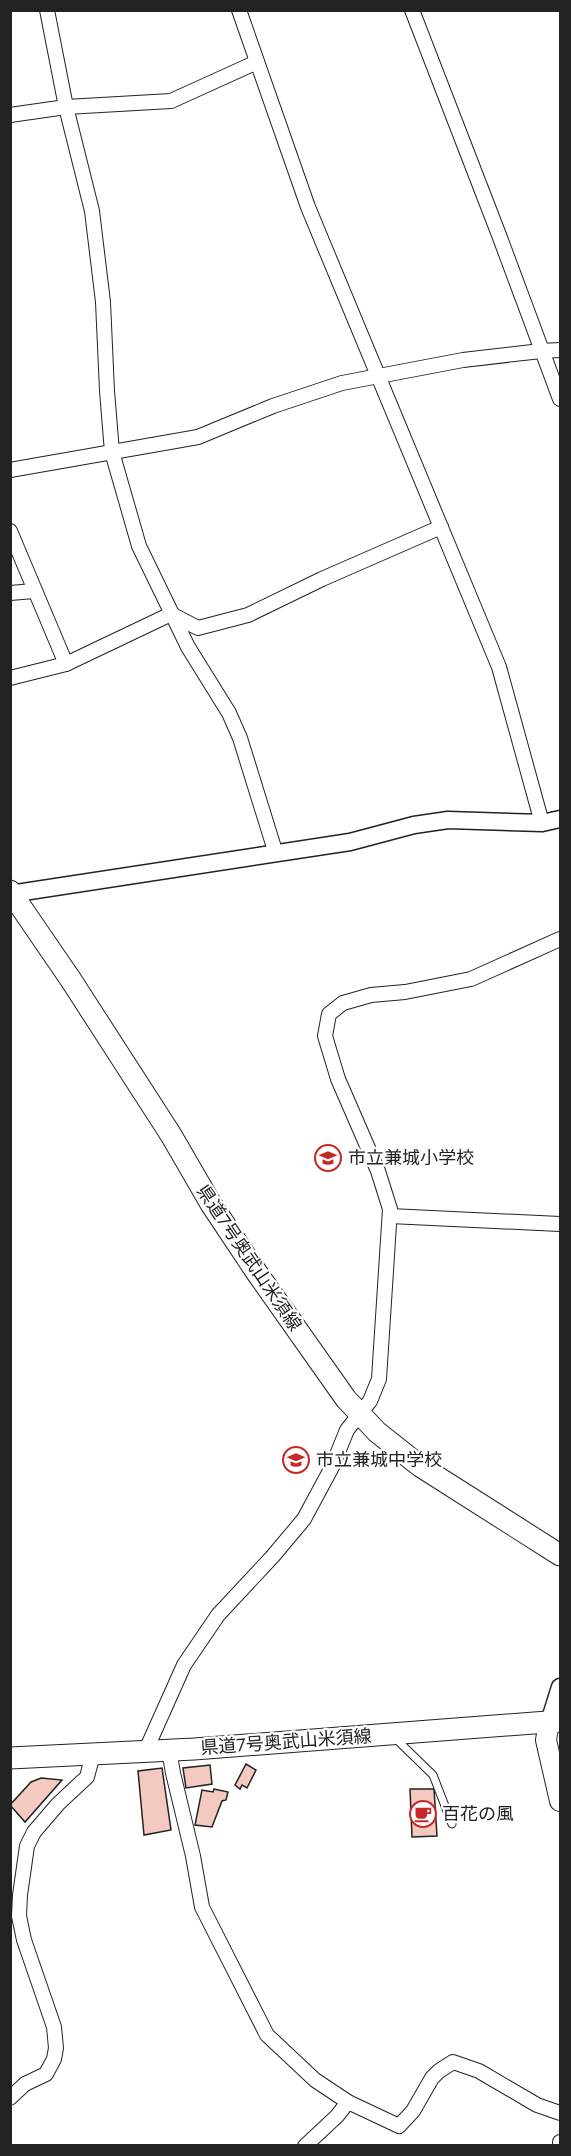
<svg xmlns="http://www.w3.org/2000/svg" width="571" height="2156" font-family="Jost,'Noto Sans JP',sans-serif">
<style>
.building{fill:#f3c9c0;stroke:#222;stroke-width:1.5}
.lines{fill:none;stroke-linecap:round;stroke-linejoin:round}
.service-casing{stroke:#222;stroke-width:9}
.minor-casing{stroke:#222;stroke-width:16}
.tertiary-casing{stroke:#222;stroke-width:19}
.secondary-casing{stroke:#222;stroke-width:22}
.primary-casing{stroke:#222;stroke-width:23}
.service{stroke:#fff;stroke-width:7}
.minor{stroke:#fff;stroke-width:14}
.tertiary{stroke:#fff;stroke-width:16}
.secondary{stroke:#fff;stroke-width:20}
.primary{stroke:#fff;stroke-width:21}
.labels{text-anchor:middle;stroke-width:4.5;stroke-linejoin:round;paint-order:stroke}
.poi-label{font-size:18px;fill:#222;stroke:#fff;text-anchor:start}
.street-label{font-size:18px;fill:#222;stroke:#fff}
</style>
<rect width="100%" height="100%" fill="#fff"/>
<g class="building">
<path d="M 246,1764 L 256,1770 L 247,1788 L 242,1785 L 240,1789 L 235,1785 Z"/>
<path d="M 210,1765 L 212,1784 L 186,1788 L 183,1768 Z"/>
<path d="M 162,1768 L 171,1830 L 144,1835 L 138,1771 Z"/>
<path d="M 41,1778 L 62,1780 L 25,1822 L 10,1805 L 31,1782 Z"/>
<path d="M 214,1789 L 228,1792 L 226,1800 L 222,1801 L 212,1827 L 195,1825 L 202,1790 L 213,1792 Z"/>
<path d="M 410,1789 L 434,1789 L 437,1836 L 412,1837 Z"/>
</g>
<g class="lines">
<defs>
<path id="service" d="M 395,1738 L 433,1775 L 452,1824"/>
<g id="minor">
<path d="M 47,10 L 66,107 L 92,211 L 103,302 L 107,391 L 112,452 L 139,546 L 188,647 L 229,713 L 240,738 L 276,854"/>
<path d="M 239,10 L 308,207 L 499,667 L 542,823"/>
<path d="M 412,10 L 499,235 L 560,399"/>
<path d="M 10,115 L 66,107 L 171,101 L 257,62"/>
<path d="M 10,470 L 198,437 L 273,406 L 342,383 L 463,360 L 541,351 L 560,350"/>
<path d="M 10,531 L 66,664"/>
<path d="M 10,593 L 34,591"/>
<path d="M 171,614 L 198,628 L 248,615 L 322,579 L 441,527"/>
<path d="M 10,678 L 66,664 L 171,614"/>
<path d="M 390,1216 L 560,1224"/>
<path d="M 146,1750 L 184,1665 L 218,1615 L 273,1556 L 304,1519 L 332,1467 L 347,1430 L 370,1401 L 379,1379 L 390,1209 L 378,1171 L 338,1079 L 325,1036 L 329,1014 L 343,1003 L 371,995 L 405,992 L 471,979 L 560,939"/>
<path d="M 169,1750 L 173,1773 L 193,1856 L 202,1907 L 267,2035 L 315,2080 L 348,2102 L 399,2126 L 413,2111 L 432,2078 L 439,2071 L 453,2062 L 479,2071 L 537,2105 L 560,2113"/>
<path d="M 10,2098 L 25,2084 L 46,2074 L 54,2059 L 56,2048 L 54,2027 L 24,1940 L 19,1916 L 20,1895 L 27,1846 L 34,1832 L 58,1804 L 87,1777 L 93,1754"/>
<path d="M 305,2146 L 337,2116 L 348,2102"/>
<path d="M 560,2146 L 560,2142"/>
</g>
<g id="tertiary">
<path d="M 10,894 L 350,842 L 414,825 L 448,820 L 542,823 L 560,819"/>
<path d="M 549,1722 L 560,1687"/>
</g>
<path id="secondary" d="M 549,1722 L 546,1740 L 560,1801"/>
<g id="primary">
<path d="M 10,891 L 71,980 L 171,1135 L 211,1204 L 257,1273 L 346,1399 L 377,1432 L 420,1466 L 560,1555"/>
<path d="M 10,1758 L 194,1749 L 560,1721"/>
</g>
</defs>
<use href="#service" class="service-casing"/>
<use href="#minor" class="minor-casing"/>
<use href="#tertiary" class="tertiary-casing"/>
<use href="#secondary" class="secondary-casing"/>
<use href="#primary" class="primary-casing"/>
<use href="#service" class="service"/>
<use href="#minor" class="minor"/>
<use href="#tertiary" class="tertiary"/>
<use href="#secondary" class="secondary"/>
<use href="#primary" class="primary"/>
</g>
<defs>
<symbol id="school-ring" viewBox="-11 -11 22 22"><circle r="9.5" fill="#fff" stroke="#c62828" stroke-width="1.5"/><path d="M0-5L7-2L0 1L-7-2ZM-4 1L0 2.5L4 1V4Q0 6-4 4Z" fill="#c62828"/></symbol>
<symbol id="cafe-ring" viewBox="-11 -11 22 22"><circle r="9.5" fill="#fff" stroke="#c62828" stroke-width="1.5"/><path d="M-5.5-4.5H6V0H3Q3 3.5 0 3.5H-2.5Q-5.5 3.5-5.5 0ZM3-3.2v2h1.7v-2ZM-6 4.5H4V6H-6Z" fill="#c62828"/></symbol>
</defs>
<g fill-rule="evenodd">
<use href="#school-ring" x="313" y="1143" width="30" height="30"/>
<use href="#school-ring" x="281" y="1445" width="30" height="30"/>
<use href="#cafe-ring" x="408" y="1799" width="30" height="30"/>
</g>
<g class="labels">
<g class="poi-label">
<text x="348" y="1164">市立兼城小学校</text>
<text x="316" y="1466">市立兼城中学校</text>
<text x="442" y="1820">百花の風</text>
</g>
<g class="street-label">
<text transform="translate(249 1258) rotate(56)" y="6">県道7号奥武山米須線</text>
<text transform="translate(286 1742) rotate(-4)" y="6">県道7号奥武山米須線</text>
</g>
</g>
<rect width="571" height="2156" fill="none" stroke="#222222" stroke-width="24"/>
</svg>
